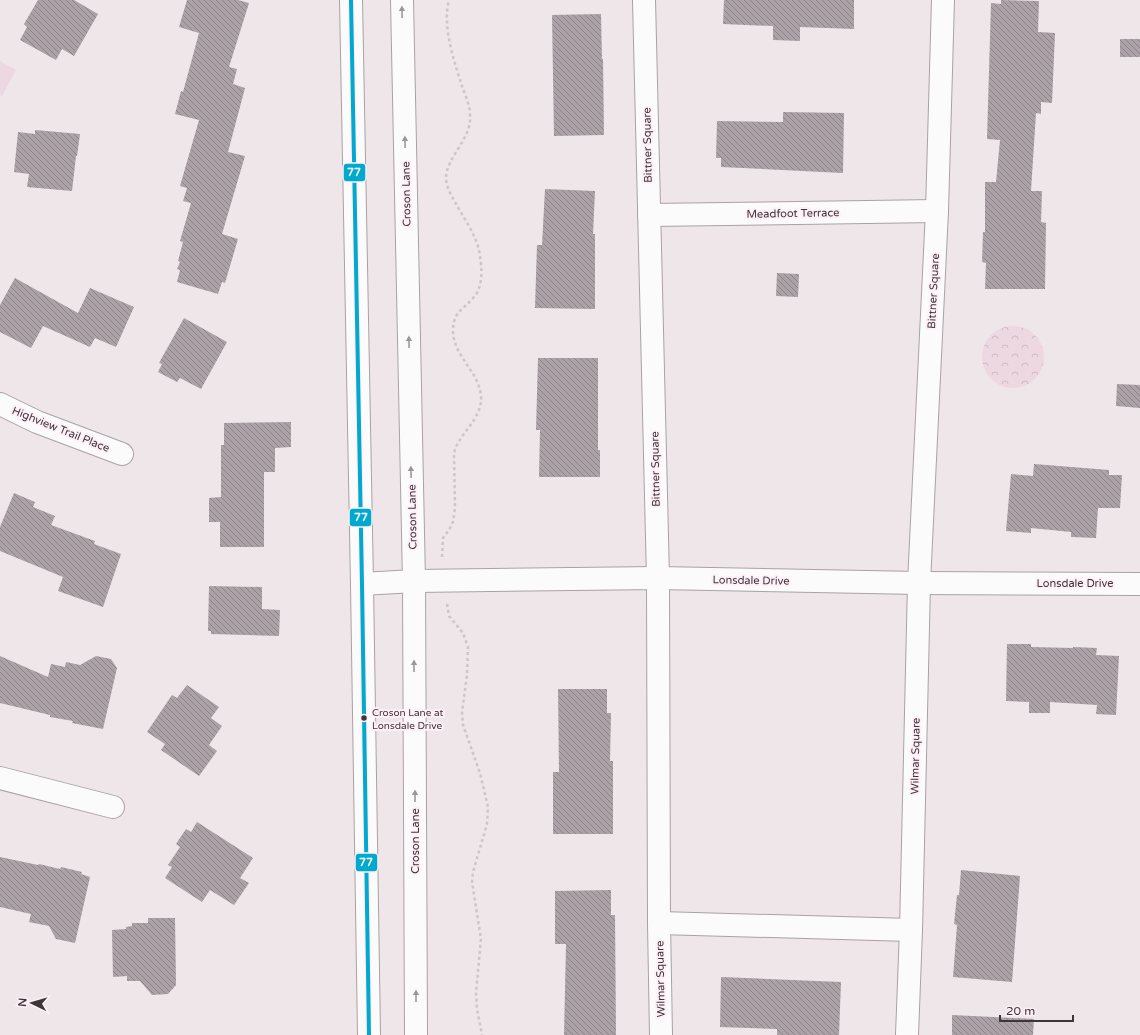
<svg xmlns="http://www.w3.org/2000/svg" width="1140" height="1035" font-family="'Varela Round',sans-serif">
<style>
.grass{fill:#edd7e1}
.park{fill:url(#park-crowns)}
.building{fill:url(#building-back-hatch)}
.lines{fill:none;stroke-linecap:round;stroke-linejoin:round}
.minor-casing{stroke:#a9a2a5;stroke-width:24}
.major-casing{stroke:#a9a2a5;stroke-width:24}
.path{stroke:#cac7c9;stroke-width:2.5;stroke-dasharray:3 3;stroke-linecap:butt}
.minor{stroke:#fcfbfc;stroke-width:22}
.major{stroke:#fcfbfc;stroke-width:22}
.bus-1-casing{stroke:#ffeff7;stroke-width:7}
.bus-1{stroke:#00a9ce;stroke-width:4}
.oneway{fill:#9c989a}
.bus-dot{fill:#3c3639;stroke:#ffeff7;stroke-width:1.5}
.labels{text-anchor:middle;stroke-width:4;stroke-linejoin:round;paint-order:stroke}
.bus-label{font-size:10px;fill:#3c3639;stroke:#ffeff7;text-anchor:start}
.street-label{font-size:11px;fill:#3c3639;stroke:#ffeff7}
.line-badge{stroke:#ffeff7;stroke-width:1.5}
.badge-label{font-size:11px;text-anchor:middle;font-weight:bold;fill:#fff}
</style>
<defs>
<pattern id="park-crowns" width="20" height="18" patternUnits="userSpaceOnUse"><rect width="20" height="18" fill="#edd7e1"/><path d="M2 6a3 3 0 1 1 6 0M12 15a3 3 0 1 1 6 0" fill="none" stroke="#ccb9c2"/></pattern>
<pattern id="building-back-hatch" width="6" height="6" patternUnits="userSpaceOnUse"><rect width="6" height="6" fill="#aca1a6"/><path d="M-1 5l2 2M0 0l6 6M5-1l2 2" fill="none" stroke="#8d8488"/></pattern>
</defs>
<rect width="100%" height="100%" fill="#eee6e9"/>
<path class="grass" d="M 0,61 L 16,70 L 2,96 L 0,95 Z"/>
<circle class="park" cx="1013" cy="357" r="31"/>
<g class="building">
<path d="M 38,0 L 74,0 L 98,14 L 74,56 L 62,49 L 56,60 L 20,40 L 27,27 L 24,24 Z"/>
<path d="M 187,0 L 238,0 L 249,3 L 229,67 L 237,69 L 233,84 L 245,88 L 228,152 L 245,156 L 222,234 L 238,239 L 225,283 L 222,282 L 218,294 L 177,282 L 180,270 L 177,269 L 180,262 L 178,261 L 183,242 L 180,241 L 191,203 L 183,201 L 187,188 L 180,186 L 199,120 L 175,114 L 181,91 L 183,92 L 199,33 L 179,27 Z"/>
<path d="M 724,0 L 854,0 L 854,29 L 800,27 L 800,41 L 773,40 L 773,26 L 723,24 Z"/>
<path d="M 1001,0 L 1039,1 L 1038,32 L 1055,33 L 1052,103 L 1041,102 L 1041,114 L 1036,113 L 1031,191 L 1042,191 L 1041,222 L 1046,223 L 1045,289 L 985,289 L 986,263 L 982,262 L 983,232 L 985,232 L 985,182 L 996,182 L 1000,140 L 987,139 L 991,3 L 1001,4 Z"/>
<path d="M 601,14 L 602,59 L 603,59 L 604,135 L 554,136 L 552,15 Z"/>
<rect x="1120" y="39" width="20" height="18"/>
<path d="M 783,112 L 844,113 L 843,173 L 721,167 L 721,158 L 716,158 L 717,121 L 783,122 Z"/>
<path d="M 35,130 L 80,134 L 77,156 L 76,156 L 72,191 L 27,187 L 29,174 L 14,172 L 18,132 L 35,134 Z"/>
<path d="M 545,189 L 595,191 L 593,234 L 595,234 L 595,309 L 535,308 L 537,245 L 542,245 Z"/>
<path d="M 777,273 L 799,274 L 798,297 L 776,296 Z"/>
<path d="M 15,278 L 78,313 L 90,288 L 134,307 L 116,347 L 95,338 L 90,347 L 43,326 L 31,348 L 0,332 L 0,305 Z"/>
<path d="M 184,318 L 227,342 L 201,389 L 180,378 L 177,382 L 158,372 L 162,364 L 159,363 Z"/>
<path d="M 538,358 L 598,358 L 598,450 L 600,450 L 600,477 L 539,477 L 540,430 L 536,430 Z"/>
<path d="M 1117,384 L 1140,385 L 1140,408 L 1116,406 Z"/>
<path d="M 291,422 L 291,447 L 275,448 L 275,472 L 264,472 L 264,547 L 220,547 L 220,522 L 209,522 L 209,498 L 221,497 L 221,445 L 224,445 L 224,423 Z"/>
<path d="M 1034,464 L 1109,470 L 1109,475 L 1122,475 L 1120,508 L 1098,508 L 1096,538 L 1071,537 L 1071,532 L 1031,528 L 1031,533 L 1006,531 L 1011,474 L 1033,476 Z"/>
<path d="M 14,493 L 35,502 L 33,507 L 55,516 L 51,525 L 95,541 L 94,544 L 121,554 L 103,607 L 58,591 L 63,577 L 0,551 L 0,527 Z"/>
<path d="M 209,586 L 262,587 L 262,609 L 280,610 L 279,636 L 211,634 L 211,631 L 208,631 Z"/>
<path d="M 1007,644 L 1031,644 L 1031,647 L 1073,648 L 1073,647 L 1097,648 L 1096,655 L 1119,656 L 1116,715 L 1096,714 L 1097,705 L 1050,702 L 1050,713 L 1029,713 L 1029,702 L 1006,701 Z"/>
<path d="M 0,656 L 48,677 L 51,664 L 65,667 L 66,662 L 80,665 L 96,656 L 111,659 L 117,668 L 103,729 L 72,723 L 73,721 L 50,717 L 50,715 L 0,703 Z"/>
<path d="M 187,685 L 219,707 L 211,718 L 222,726 L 209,745 L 217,751 L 199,776 L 161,750 L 165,744 L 147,732 L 172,695 L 177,698 Z"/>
<path d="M 558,689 L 607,689 L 607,713 L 611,713 L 610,761 L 613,761 L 613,834 L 553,834 L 553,772 L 559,772 Z"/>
<path d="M 197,822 L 253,858 L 240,878 L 249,883 L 234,905 L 210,890 L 202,902 L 165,878 L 172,867 L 168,865 L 180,847 L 176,844 L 186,829 L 191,832 Z"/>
<path d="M 0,857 L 38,865 L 39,864 L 60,869 L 61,867 L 82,872 L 81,874 L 90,877 L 75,943 L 56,939 L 49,926 L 29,922 L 31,914 L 0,907 Z"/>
<path d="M 961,870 L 1020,876 L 1012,982 L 953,977 L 957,925 L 954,924 L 957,895 L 959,895 Z"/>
<path d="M 611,890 L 611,915 L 615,915 L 616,1035 L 564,1035 L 566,944 L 555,944 L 555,891 Z"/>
<path d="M 148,918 L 175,918 L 176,985 L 168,994 L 152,995 L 140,981 L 127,981 L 127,976 L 113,977 L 112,930 L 126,929 L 126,927 L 132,926 L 132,923 L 148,923 Z"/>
<path d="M 721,977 L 841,982 L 839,1035 L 777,1035 L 777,1029 L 720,1027 Z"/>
<path d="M 952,1015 L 1034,1019 L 1033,1035 L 952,1035 Z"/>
</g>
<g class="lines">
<defs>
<g id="minor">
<path d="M 644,0 L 658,578 L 659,923 L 661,1035"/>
<path d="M 649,215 L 937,211"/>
<path d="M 0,404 L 37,422 L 122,454"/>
<path d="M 362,584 L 414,581 L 658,578 L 919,583 L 1140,584"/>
<path d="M 0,778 L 113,807"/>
<path d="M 659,923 L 911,930"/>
<path d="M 907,1035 L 911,930 L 919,583 L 937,211 L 943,0"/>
</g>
<g id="major">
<path d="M 351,0 L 362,584 L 369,1035"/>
<path d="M 402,0 L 414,581 L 416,1035"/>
</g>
</defs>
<use href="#minor" class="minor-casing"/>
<use href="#major" class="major-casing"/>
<g class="path">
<path d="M 442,557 L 443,538 L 449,530 L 453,522 L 455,508 L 454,454 C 458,432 483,421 481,395 C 478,370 452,355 453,329 C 454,311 464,309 474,297 C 483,287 482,269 480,256 C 478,237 464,219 455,202 C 451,195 447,188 446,179 C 446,156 472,140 470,115 C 470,105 465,95 462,86 C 454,61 442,26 449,0"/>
<path d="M 447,604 L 449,616 L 463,633 L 468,647 L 467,675 L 462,712 L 463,725 L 480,773 L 488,807 L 487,824 L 473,872 L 472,882 L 481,939 L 476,993 L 477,1009 L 482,1035"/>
</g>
<use href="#minor" class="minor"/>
<use href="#major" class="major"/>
<defs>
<path id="bus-1" d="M 351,0 L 362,584 L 369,1035"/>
</defs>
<use href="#bus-1" class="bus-1-casing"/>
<use href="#bus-1" class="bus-1"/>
</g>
<defs><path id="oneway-solid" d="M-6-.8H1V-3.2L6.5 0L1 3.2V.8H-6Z"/></defs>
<g class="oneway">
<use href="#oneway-solid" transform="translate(402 12) rotate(-91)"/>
<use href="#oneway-solid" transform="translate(405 142) rotate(-91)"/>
<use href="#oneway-solid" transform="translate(409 342) rotate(-91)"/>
<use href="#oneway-solid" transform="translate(411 472) rotate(-91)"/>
<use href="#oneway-solid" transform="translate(414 666) rotate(-90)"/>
<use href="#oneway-solid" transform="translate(415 796) rotate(-90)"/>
<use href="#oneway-solid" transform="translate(416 996) rotate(-90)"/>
</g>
<circle class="bus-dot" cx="364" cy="718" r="3.5"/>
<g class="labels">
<g class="bus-label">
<text x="372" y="716">Croson Lane at<tspan x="372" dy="13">Lonsdale Drive</tspan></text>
</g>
<g class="street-label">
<text transform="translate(647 145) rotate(-91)" y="4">Bittner Square</text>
<text transform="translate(406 194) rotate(-91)" y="4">Croson Lane</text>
<text transform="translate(793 213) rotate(-1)" y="4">Meadfoot Terrace</text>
<text transform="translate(933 291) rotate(-87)" y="4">Bittner Square</text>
<text transform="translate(61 429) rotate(22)" y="4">Highview Trail Place</text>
<text transform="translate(655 469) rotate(-91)" y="4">Bittner Square</text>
<text transform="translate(412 517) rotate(-91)" y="4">Croson Lane</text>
<text transform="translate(751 580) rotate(1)" y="4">Lonsdale Drive</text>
<text x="1075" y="587">Lonsdale Drive</text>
<text transform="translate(915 756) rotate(-89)" y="4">Wilmar Square</text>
<text transform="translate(415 841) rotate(-90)" y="4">Croson Lane</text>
<text transform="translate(660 979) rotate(-91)" y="4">Wilmar Square</text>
</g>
</g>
<g class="line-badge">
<rect x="343" y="163" width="23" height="19" rx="4" fill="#00a9ce"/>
<rect x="349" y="508" width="23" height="19" rx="4" fill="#00a9ce"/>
<rect x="355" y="853" width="23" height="19" rx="4" fill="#00a9ce"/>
</g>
<g class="badge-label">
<text x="354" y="176">77</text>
<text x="361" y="521">77</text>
<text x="366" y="866">77</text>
</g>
<g transform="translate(32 1003) rotate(275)" stroke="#ffeff7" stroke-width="3" paint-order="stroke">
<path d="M0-3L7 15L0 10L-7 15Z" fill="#3c3639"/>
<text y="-6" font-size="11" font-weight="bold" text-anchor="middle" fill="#3c3639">N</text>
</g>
<path d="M1000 1015v6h73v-6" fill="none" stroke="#3c3639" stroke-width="2"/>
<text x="1006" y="1015" font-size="12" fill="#3c3639" stroke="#ffeff7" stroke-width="3" paint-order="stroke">20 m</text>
</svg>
